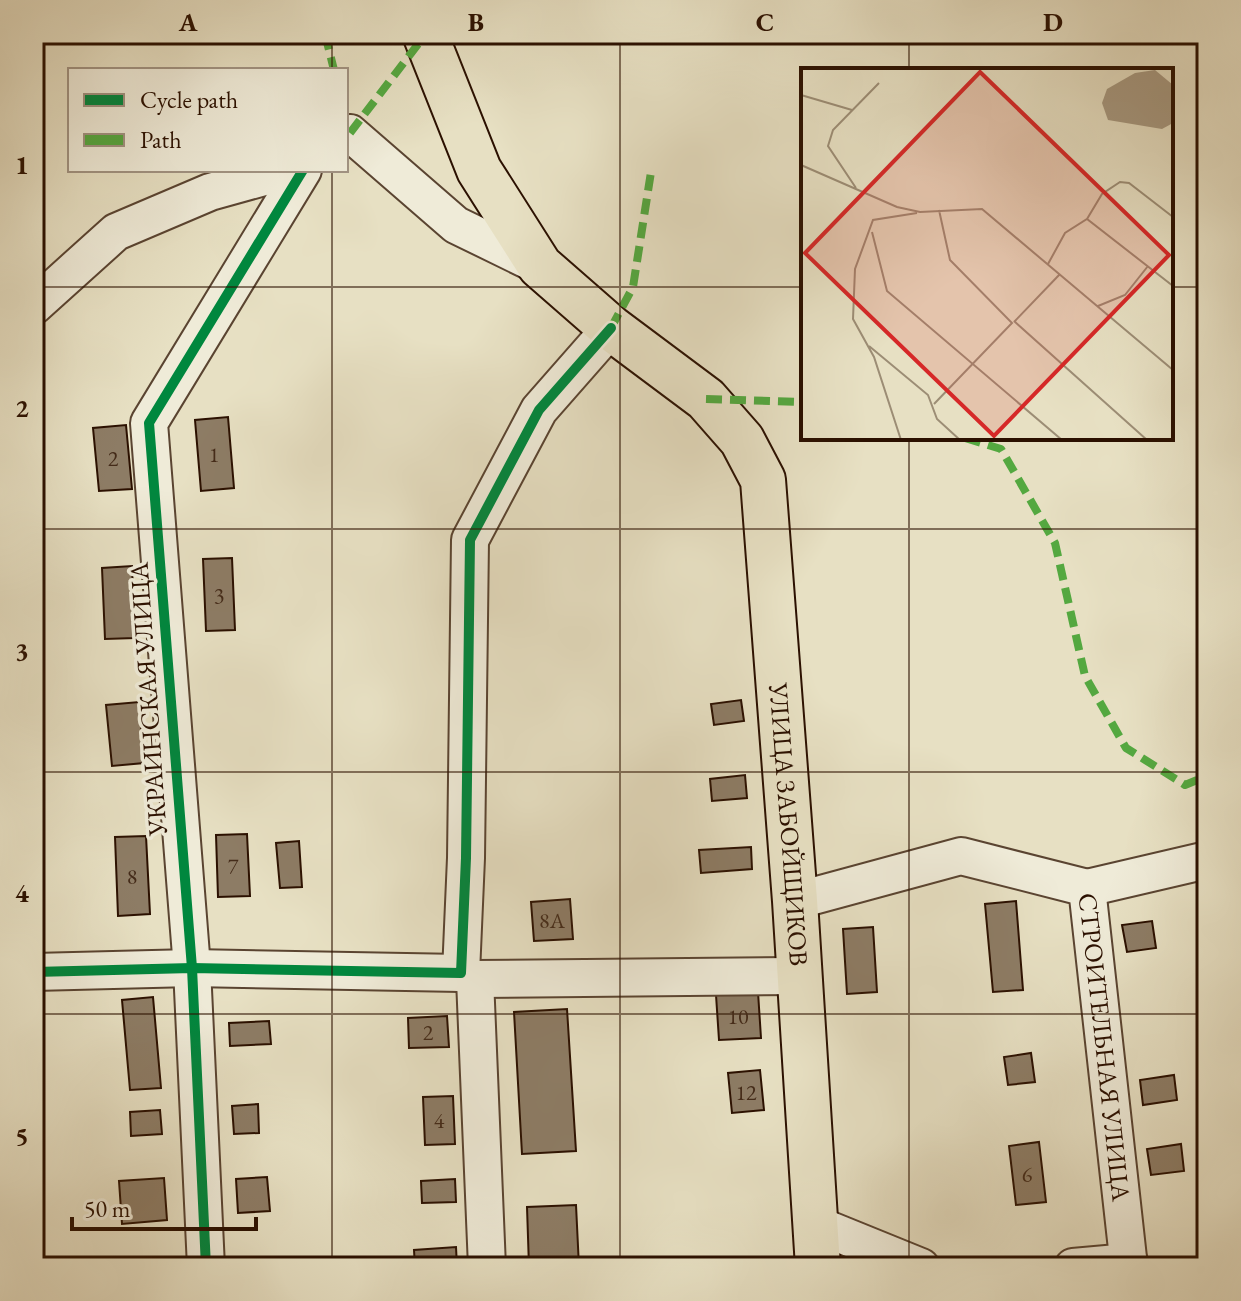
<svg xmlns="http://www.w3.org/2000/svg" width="1241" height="1301" font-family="'EB Garamond',serif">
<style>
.building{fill:#8d7c65;stroke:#2b1000;stroke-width:2}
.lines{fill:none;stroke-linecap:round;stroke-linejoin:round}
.minor-casing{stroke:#5a4431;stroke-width:40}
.major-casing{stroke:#2b1000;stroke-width:48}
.minor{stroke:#efebd8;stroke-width:36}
.major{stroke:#e7e0c3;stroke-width:44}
.quiet{stroke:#54a840;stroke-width:8;stroke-dasharray:16 8;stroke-linecap:butt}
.cycleway-casing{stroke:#efebd8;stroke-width:15}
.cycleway{stroke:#00873e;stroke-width:10}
.grid{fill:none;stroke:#2b1000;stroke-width:2;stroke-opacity:0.55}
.labels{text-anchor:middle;stroke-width:7;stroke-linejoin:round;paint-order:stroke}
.number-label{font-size:22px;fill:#442b19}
.street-label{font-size:26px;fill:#2b1000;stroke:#efebd8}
.inset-road{fill:none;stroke:#9c8d75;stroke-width:2}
.view{fill:#d62828;fill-opacity:0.15;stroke:#d62828;stroke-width:4}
.inset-edge{fill:none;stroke:#2b1000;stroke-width:4}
.neatline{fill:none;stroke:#2b1000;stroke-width:3}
.grid-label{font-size:26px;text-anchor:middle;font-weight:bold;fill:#2b1000}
</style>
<rect width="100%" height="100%" fill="#e7e0c3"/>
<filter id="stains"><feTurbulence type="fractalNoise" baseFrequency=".0025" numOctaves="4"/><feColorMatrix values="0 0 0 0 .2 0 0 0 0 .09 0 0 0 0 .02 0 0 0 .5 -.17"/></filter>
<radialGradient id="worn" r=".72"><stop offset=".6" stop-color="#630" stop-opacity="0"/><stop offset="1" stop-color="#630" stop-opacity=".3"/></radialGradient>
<g class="building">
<path d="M 228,417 L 234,488 L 201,491 L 195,420 Z"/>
<path d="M 126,425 L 132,489 L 99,491 L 93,428 Z"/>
<path d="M 232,558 L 235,630 L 206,631 L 203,559 Z"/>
<path d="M 132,566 L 135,638 L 105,639 L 102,568 Z"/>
<path d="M 741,700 L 744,721 L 714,725 L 711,704 Z"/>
<path d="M 139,702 L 144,763 L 112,766 L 106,705 Z"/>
<path d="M 745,775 L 747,798 L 712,801 L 710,779 Z"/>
<path d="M 247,834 L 250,896 L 218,897 L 216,835 Z"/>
<path d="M 146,836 L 150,914 L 118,916 L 115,837 Z"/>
<path d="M 299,841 L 302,887 L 280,888 L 276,843 Z"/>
<path d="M 751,847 L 752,869 L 701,873 L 699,850 Z"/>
<path d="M 570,899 L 573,939 L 534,941 L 531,902 Z"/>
<path d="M 1016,901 L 1023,990 L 993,992 L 985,904 Z"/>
<path d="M 1152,921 L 1156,948 L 1127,952 L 1122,925 Z"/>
<path d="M 873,927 L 877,992 L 847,994 L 843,929 Z"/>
<path d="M 758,992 L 761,1038 L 719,1040 L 716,995 Z"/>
<path d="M 153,997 L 161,1088 L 130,1090 L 122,1000 Z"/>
<path d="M 567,1009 L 576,1151 L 522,1154 L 514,1012 Z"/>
<path d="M 447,1016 L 449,1047 L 409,1048 L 408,1018 Z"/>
<path d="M 269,1021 L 271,1044 L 230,1046 L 229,1023 Z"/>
<path d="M 1031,1053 L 1035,1082 L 1008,1085 L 1004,1057 Z"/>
<path d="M 760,1070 L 764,1110 L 732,1113 L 728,1073 Z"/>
<path d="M 1174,1075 L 1177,1100 L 1143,1105 L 1140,1080 Z"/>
<path d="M 453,1096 L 455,1144 L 425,1145 L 423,1097 Z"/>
<path d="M 258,1104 L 259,1133 L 234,1134 L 232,1106 Z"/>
<path d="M 160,1110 L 162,1134 L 131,1136 L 130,1112 Z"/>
<path d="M 1039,1142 L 1046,1202 L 1016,1205 L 1009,1146 Z"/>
<path d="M 1181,1144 L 1184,1171 L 1151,1175 L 1147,1149 Z"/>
<path d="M 267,1177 L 270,1211 L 238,1213 L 236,1179 Z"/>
<path d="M 164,1178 L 167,1220 L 122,1224 L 119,1181 Z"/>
<path d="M 455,1179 L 456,1202 L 422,1203 L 421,1181 Z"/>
<path d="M 576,1205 L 579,1267 L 529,1267 L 527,1207 Z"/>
<path d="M 456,1247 L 457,1267 L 415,1267 L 414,1250 Z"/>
<path d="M 278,1258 L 278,1267 L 240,1267 L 240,1260 Z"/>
<path d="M 167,1263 L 167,1267 L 132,1267 L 132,1266 Z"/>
</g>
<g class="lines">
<defs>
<g id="minor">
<path d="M 346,136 L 350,133 L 456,225 L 540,266"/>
<path d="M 34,306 L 116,232 L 210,192 L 289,170"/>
<path d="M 1087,888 L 1207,860"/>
<path id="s1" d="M 795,901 L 961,856 L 1087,888 L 1129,1267"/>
<path d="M 34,972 L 192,968 L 461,973 L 466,858 L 470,540 L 539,410 L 611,328"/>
<path d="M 461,973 L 475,979 L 798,976"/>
<path d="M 475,979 L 487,1267"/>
<path d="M 815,1224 L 921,1267"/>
<path d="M 206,1267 L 192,968 L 149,423 L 303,170"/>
<path d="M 1073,1267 L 1129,1262"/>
</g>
<g id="major">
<path id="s2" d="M 425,34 L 479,170 L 540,266 L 611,328 L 706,399 L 742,440 L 763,480 L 795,901 L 818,1267"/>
</g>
</defs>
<use href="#minor" class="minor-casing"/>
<use href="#major" class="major-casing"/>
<use href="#minor" class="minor"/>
<use href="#major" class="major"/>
<g class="quiet">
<path d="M 325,34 L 334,70"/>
<path d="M 350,133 L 425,35"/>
<path d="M 611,328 L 633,287 L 651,172"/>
<path d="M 706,399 L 803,402"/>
<path d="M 965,438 L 1001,449 L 1055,543 L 1085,676 L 1126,748 L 1185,785 L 1207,776"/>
</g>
<defs>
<g id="cycleway">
<path d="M 34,972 L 192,968 L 461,973 L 466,858 L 470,540 L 539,410 L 611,328"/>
<path d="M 206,1267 L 192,968 L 149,423 L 303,170"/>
</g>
</defs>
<use href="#cycleway" class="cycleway-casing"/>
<use href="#cycleway" class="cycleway"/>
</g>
<path class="grid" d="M 332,34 L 332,70M 620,34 L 620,1267M 909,34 L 909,70M 332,170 L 332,1267M 34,287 L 803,287M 1171,287 L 1207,287M 909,438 L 909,1267M 34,529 L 1207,529M 34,772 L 1207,772M 34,1014 L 1207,1014"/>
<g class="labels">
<g class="number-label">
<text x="214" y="462">1</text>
<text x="113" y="466">2</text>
<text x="219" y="603">3</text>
<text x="233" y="874">7</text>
<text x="132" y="884">8</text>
<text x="552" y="928">8А</text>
<text x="738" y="1024">10</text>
<text x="428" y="1040">2</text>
<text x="746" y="1100">12</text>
<text x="439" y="1128">4</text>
<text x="1027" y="1182">6</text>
</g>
<g class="street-label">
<text transform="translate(148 699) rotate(-94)" y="9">УКРАИНСКАЯ УЛИЦА</text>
<text dy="9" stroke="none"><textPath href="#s2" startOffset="918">УЛИЦА ЗАБОЙЩИКОВ</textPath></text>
<text dy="9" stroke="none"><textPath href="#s1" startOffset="462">СТРОИТЕЛЬНАЯ УЛИЦА</textPath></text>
</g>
</g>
<g transform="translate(801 68)">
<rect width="372" height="372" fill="#e7e0c3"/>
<path d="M 354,2 L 372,17 L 372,55 L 361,61 L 307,52 L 301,35 L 306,21 L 334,5 Z" fill="#a79981"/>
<path class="inset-road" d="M 0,27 L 51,42M 0,97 L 96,139 L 119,144 L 181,141 L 372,302M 55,120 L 27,78 L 32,62 L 78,15M 286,151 L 301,126 L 319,114 L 328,115 L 372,149M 71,164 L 86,223 L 261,372M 247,196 L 264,165 L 286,151 L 372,218M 297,238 L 324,227 L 347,198M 213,253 L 346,372M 213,254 L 259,206M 68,278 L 127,327 L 136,351 L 159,372M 133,336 L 211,255 L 149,192 L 138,142M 100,372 L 73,289 L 52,251 L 54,201 L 72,152 L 116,145"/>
<path class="view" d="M 179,4 L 368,187 L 193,368 L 4,185 Z"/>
<rect width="372" height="372" class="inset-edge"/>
</g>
<rect width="1241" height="1301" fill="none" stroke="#e7e0c3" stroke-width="88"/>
<rect x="68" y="68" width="280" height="104" fill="#efebd8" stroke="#a19382" stroke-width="2"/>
<rect x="84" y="94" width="40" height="12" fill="#00873e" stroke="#a19382" stroke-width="2"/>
<text x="140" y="108" font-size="24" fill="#2b1000">Cycle path</text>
<rect x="84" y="134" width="40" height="12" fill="#54a840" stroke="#a19382" stroke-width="2"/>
<text x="140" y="148" font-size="24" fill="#2b1000">Path</text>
<path d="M72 1217v12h184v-12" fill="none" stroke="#2b1000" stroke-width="4"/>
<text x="84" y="1217" font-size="24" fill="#2b1000" stroke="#efebd8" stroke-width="6" paint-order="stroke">50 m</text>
<rect x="44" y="44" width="1153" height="1213" class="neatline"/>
<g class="grid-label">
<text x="188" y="31">A</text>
<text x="476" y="31">B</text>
<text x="765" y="31">C</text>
<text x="1053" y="31">D</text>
<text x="22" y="174">1</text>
<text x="22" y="417">2</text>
<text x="22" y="660">3</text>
<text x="22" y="902">4</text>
<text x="22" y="1145">5</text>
</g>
<rect width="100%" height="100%" filter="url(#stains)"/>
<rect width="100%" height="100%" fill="url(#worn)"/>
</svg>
